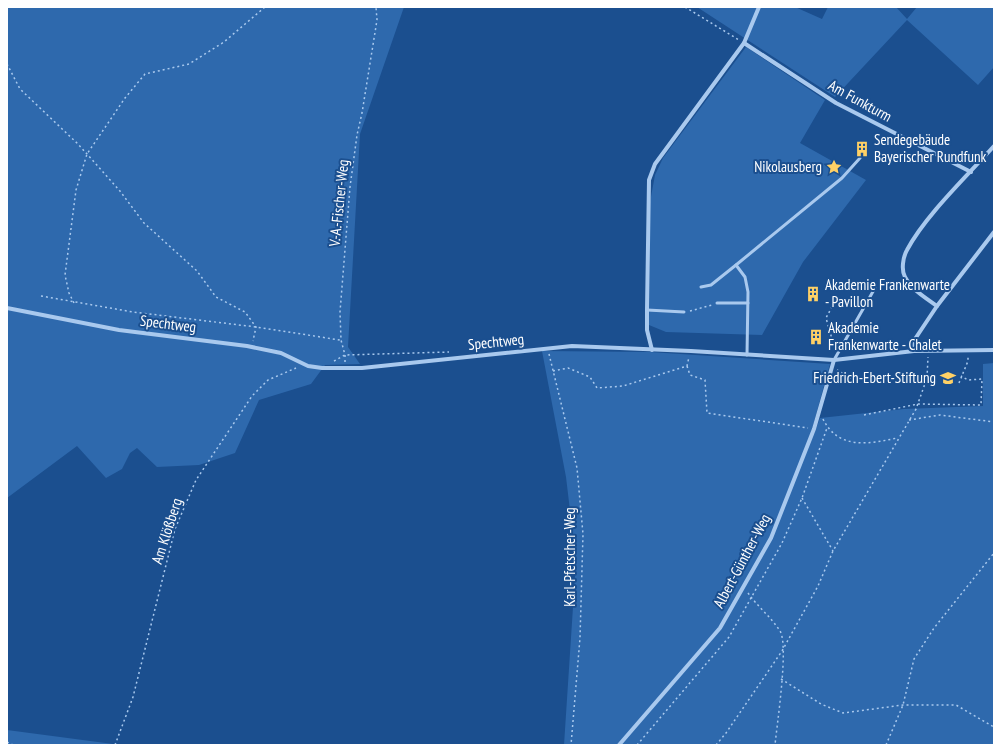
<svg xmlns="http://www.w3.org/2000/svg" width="1001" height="752" font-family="'PT Sans Narrow',sans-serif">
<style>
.green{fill:#2e69ad}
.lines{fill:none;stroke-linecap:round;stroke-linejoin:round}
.path{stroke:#a9c9ee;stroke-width:1.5;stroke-dasharray:2 3;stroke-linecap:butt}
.lane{stroke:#a9c9ee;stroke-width:3}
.street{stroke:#a9c9ee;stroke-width:4}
.labels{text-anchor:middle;stroke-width:4;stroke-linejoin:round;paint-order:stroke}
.street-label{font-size:15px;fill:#fff;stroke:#1b4f8f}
.poi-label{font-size:15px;fill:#fff;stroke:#1b4f8f;text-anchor:start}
</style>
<rect width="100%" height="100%" fill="#1b4f8f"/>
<g class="green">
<path d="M 7,7 L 404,7 L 360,134 L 348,347 L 360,364 L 325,365 L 311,384 L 259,400 L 235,453 L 199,465 L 157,467 L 137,448 L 130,453 L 122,469 L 106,478 L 77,446 L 7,498 Z"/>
<path d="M 697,7 L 795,7 L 822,19 L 828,7 L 896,7 L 907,19 L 917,7 L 994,7 L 994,67 L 978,85 L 907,20 L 835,97 Z"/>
<path d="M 746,47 L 825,100 L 800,143 L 866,180 L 803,262 L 762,335 L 666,332 L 649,325 L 650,202 L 655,175 L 663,158 Z"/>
<path d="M 542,351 L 650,352 L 830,364 L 811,433 L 814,434 L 820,418 L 904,409 L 983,406 L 983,364 L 994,363 L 994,745 L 564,745 L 576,561 L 566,477 Z"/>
<path d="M 7,730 L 113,744 L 7,745 Z"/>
</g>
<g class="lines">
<g class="path">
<path d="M 685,7 L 739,40"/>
<path d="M 7,64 L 20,89 L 78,144 L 120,191 L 144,223 L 197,271 L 216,297 L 245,312 L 256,327 L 253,341"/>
<path d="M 41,296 L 133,312 L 256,327 L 340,340"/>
<path d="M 74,303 L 69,293 L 65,275 L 76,190 L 87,154 L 125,98 L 145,74 L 189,64 L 224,42 L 265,7"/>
<path d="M 690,311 L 712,305"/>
<path d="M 834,346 L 826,318 L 834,303 L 837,305"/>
<path d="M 549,354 L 577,468 L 583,534 L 580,638 L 571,745"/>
<path d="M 334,361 L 345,355 L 449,352"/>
<path d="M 345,362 L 345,355 L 341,340 L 340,312 L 350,187 L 357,135 L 362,113 L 377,20 L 376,7"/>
<path d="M 687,366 L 690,375 L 705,380 L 707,413 L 808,428"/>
<path d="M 837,370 L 856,381"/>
<path d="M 553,371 L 568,368 L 590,377 L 597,388 L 623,386 L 687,366 L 689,357"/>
<path d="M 959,383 L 968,361 L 968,356"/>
<path d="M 864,415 L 918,404 L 981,405 L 982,379 L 968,380 L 961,376"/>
<path d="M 823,419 C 838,450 869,444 897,438"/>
<path d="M 909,420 L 940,415 L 994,422"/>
<path d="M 802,498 L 833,551"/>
<path d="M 748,593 C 757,606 771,617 780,631 C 789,645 777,724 775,745"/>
<path d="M 781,679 L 821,704 L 843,713 L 903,705 L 956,705 L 994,727"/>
<path d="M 7,742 L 13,745"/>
<path d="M 115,745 L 133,697 L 175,529 L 196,480 L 252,396 L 268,380 L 296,368"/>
<path d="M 637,745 L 729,637 L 782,543 L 802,498 L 827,428"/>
<path d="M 716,745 L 726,733 L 782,651 L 818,586 L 833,551 L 916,409 L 927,378 L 928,357"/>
<path d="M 886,745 L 903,705 L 914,659 L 934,628 L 994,553"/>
</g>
<g class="lane">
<path d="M 736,265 L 745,277 L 748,292 L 747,355"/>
<path d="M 701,287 L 711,285 L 736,265 L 842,178 L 860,158"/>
<path d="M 717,303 L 748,303"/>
<path d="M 647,310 L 684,312"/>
<path d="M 834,360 L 875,288"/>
</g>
<g class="street">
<path d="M 744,43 L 836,103 L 971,172"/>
<path d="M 937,306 C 926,298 911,289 905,277 C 901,270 903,257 907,250 C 925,216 967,176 994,146"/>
<path d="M 7,308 L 119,330 L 247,346 L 281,353 L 308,366 L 322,368 L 362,368 L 572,346 L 691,351 L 834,360 L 914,351 L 994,350"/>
<path d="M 652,350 L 647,330 L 647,310 L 649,180 L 655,164 L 744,43 L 759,7"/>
<path d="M 914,351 L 915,339 L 937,306 L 994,232"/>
<path d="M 619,745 L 720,628 L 771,538 L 814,429 L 834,360"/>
</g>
</g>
<defs>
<symbol id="building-bare" viewBox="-9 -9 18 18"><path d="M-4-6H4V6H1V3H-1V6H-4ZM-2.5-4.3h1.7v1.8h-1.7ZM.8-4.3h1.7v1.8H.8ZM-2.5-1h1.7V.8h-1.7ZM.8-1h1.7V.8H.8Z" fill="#ffd166" stroke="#1b4f8f" stroke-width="2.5" paint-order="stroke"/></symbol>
<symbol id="sight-bare" viewBox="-9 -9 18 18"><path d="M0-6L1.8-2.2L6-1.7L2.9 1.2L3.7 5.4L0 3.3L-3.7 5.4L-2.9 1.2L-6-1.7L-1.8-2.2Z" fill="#ffd166" stroke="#1b4f8f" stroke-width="2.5" paint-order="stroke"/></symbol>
<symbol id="university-bare" viewBox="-9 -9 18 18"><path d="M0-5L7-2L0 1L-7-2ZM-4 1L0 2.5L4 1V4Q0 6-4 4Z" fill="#ffd166" stroke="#1b4f8f" stroke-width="2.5" paint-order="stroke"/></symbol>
</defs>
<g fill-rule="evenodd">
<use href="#building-bare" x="851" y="138" width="22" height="22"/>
<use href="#sight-bare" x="823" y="156" width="22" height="22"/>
<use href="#building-bare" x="802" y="283" width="22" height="22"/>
<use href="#building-bare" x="805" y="326" width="22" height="22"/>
<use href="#university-bare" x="937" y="367" width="22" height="22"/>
</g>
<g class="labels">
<g class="street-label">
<text transform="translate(860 101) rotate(29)" y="5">Am Funkturm</text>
<text transform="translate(339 203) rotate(-84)" y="5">V.-A.-Fischer-Weg</text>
<text transform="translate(168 324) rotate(7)" y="5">Spechtweg</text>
<text transform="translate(496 342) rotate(-6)" y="5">Spechtweg</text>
<text transform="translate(167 531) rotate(-72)" y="5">Am Klößberg</text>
<text transform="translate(570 557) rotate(-90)" y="5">Karl-Pfetscher-Weg</text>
<text transform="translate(742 561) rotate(-62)" y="5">Albert-Günther-Weg</text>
</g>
<g class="poi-label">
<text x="874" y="145">Sendegebäude<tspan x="874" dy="17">Bayerischer Rundfunk</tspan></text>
<text x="822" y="172" text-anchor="end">Nikolausberg</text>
<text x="825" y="290">Akademie Frankenwarte<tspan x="825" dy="17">- Pavillon</tspan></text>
<text x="828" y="333">Akademie<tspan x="828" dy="17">Frankenwarte - Chalet</tspan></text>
<text x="936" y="383" text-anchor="end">Friedrich-Ebert-Stiftung</text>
</g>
</g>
<rect width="1001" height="752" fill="none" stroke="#ffffff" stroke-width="16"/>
</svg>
